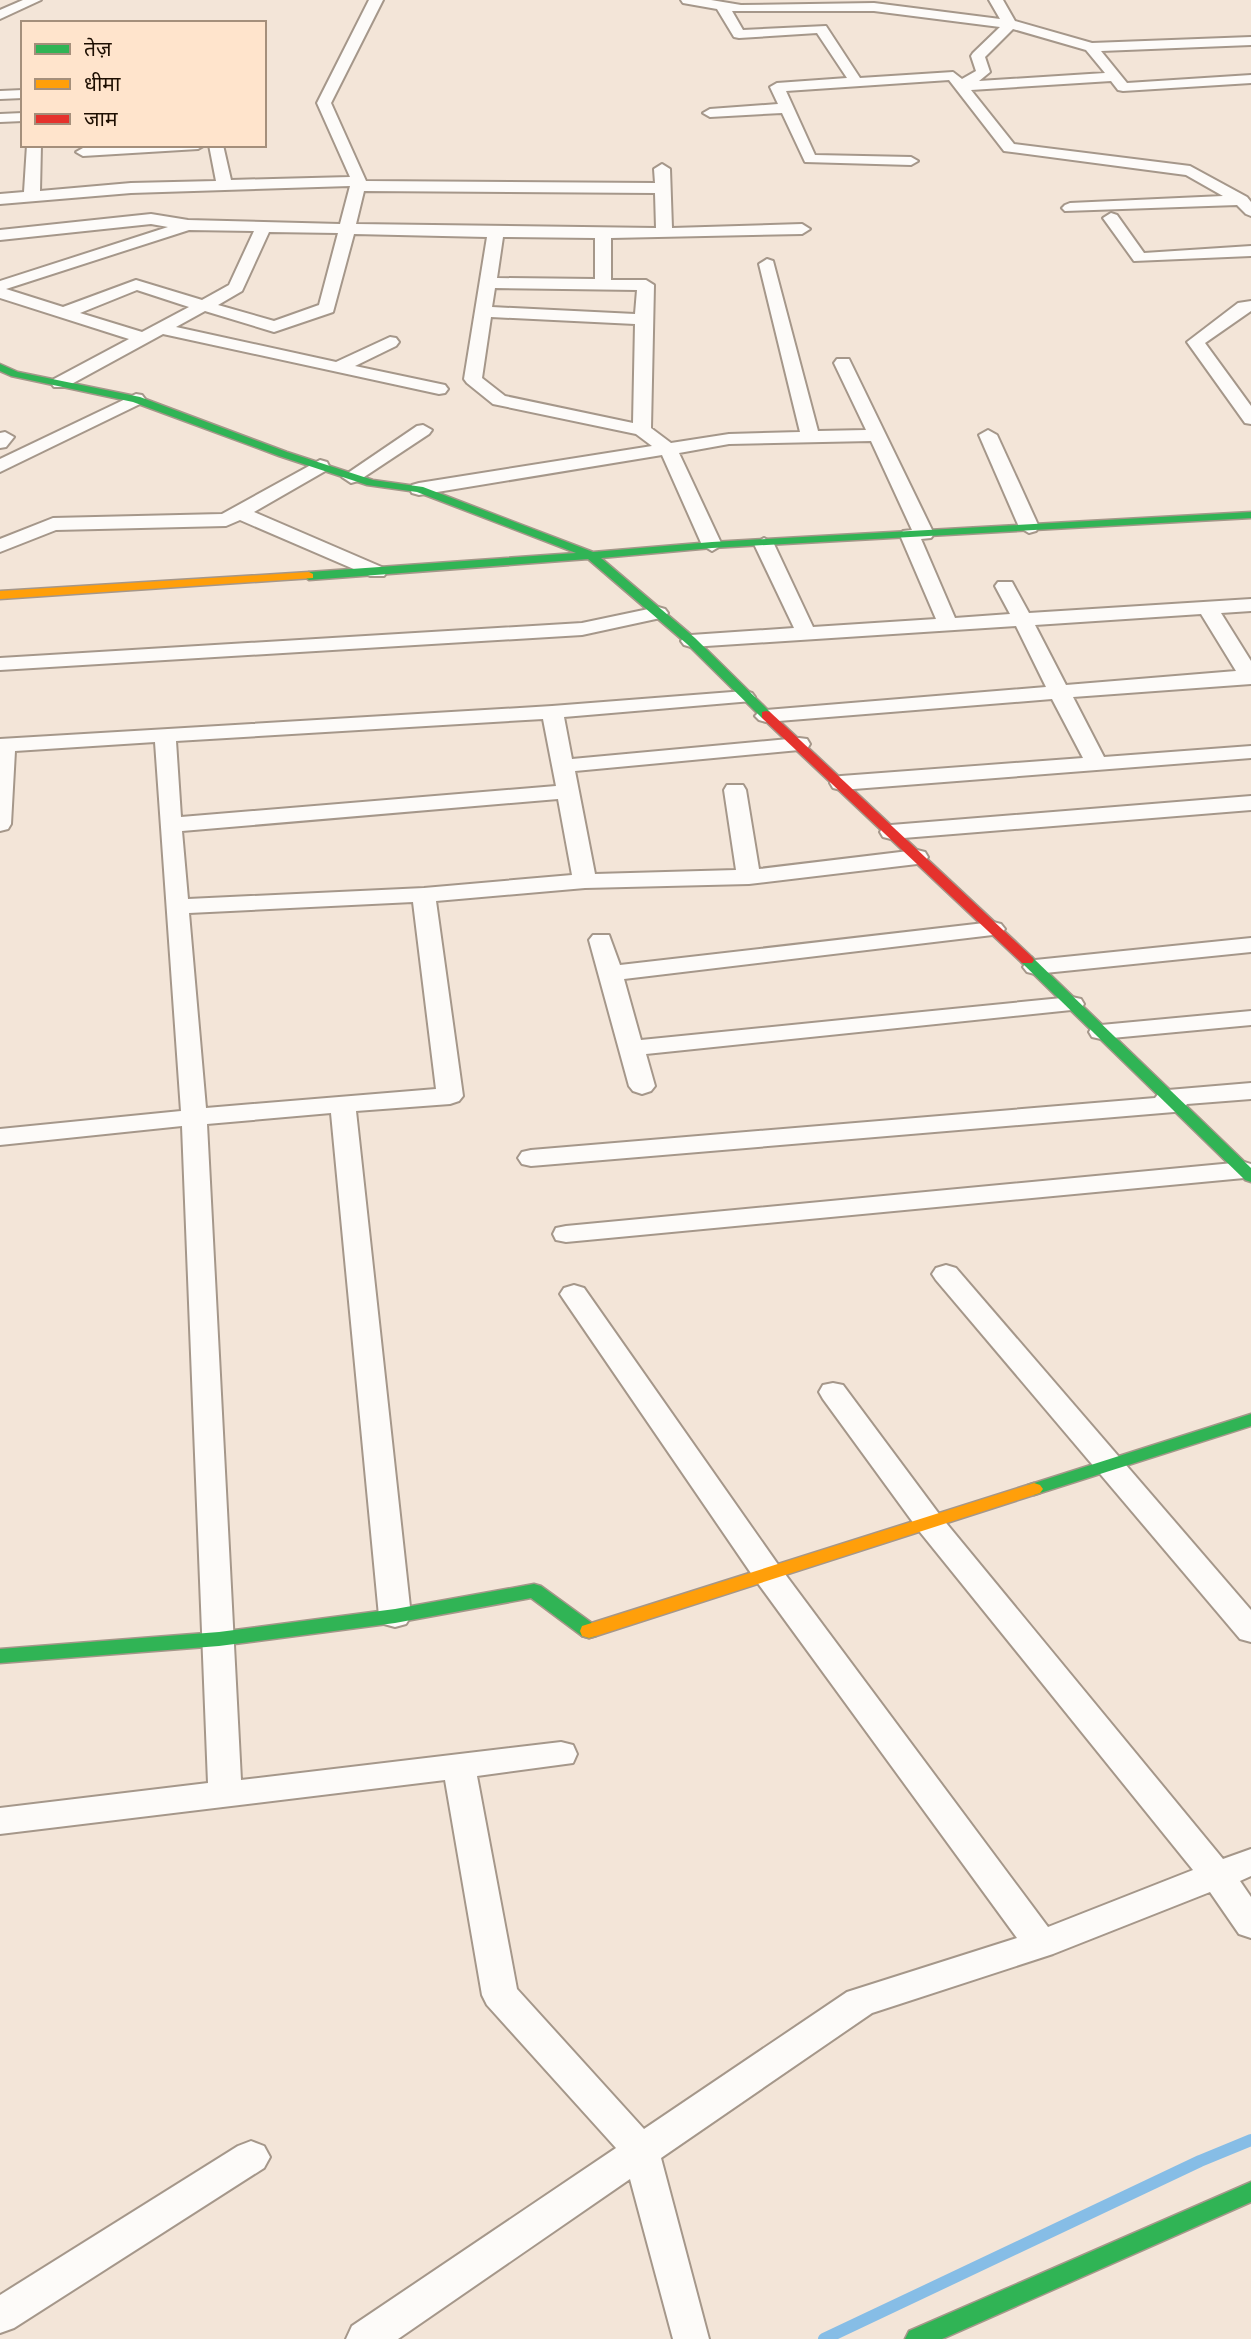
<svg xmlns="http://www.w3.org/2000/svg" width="1251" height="2339" font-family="'Space Grotesk','Noto Sans Devanagari',sans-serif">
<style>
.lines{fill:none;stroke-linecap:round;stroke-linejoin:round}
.stream{stroke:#86bde6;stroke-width:12}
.street-casing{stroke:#a5978a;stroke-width:4}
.fast-casing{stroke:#a5978a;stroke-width:3}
.slow-casing{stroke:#a5978a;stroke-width:3}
.jam-casing{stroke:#a5978a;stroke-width:3}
.street{fill:#fdfbf9;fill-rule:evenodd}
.fast{fill:#30b455;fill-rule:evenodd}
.slow{fill:#ff9f0a;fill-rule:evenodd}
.jam{fill:#e5322d;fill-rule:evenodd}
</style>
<rect width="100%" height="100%" fill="#f3e5d8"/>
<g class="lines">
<path class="stream" d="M 824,2339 L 1200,2161 L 1251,2140"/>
<defs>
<g id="street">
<path d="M 23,0 L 41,0 L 0,19 L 0,10 Z"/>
<path d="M 369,0 L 383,0 L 331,103 L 366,181 L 655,183 L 654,169 L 662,164 L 670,169 L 672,228 L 802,224 L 810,229 L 802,234 L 611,238 L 611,280 L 646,280 L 654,285 L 651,428 L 671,443 L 729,434 L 800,432 L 759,264 L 767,259 L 773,261 L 818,431 L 866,430 L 834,363 L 837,359 L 849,359 L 934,534 L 931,538 L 921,539 L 955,618 L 1010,614 L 995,586 L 998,582 L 1012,582 L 1029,613 L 1251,599 L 1251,611 L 1221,613 L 1251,661 L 1251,684 L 1073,697 L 1104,757 L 1251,746 L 1251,758 L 841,790 L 833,788 L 830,783 L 833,778 L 841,776 L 1083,758 L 1052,699 L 766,722 L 759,720 L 755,716 L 759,712 L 766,710 L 1046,687 L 1016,626 L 691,647 L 684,645 L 681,641 L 684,637 L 691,635 L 794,628 L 754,544 L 764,538 L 774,544 L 813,627 L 936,619 L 900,535 L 903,531 L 912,530 L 871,441 L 729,444 L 679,453 L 722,545 L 712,551 L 702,545 L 662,455 L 419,495 L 412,493 L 410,489 L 412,485 L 419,483 L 652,446 L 636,434 L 493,404 L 467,383 L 464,379 L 487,237 L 354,234 L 333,312 L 274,332 L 205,311 L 176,327 L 336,362 L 390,337 L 396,338 L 399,342 L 396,346 L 355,366 L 445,385 L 448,389 L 445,393 L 439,394 L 163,334 L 66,387 L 54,387 L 51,383 L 54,379 L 129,339 L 0,298 L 0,281 L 168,227 L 151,224 L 0,240 L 0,230 L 151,214 L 188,220 L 340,224 L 350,186 L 131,193 L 0,204 L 0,194 L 24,192 L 27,145 L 41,145 L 40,191 L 131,183 L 216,181 L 209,145 L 223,145 L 231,180 L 350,177 L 317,103 ZM 364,191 L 655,193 L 656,228 L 356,224 ZM 189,230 L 254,231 L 229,285 L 202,300 L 136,280 L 63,307 L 6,289 ZM 269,232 L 338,233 L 319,305 L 274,321 L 218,305 L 242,291 ZM 503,237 L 595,238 L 595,279 L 497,278 ZM 495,288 L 637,290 L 635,314 L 492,307 ZM 137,290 L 189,307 L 142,332 L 80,313 ZM 491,317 L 635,324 L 633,423 L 505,396 L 482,378 ZM 1201,614 L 1236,671 L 1066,685 L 1035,625 Z"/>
<path d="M 681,0 L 711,0 L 741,5 L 874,3 L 1000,19 L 989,0 L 1003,0 L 1015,21 L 1092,43 L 1251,37 L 1251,45 L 1101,51 L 1127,83 L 1251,75 L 1251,83 L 1123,91 L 1118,90 L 1111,81 L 971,90 L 1014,144 L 1190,166 L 1247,197 L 1251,202 L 1251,216 L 1246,214 L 1237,205 L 1065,211 L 1062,208 L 1065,205 L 1070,203 L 1223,196 L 1186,175 L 1004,151 L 949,80 L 786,91 L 815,155 L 911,157 L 918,161 L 911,165 L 805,162 L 782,113 L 710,117 L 703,113 L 710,109 L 778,104 L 770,87 L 777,83 L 847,78 L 817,33 L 739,38 L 734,37 L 717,9 L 683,3 ZM 732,11 L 874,11 L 1000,27 L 973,53 L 971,56 L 976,71 L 962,79 L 953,72 L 860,78 L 826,26 L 743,30 ZM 1013,29 L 1086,50 L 1105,73 L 979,81 L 990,72 L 985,57 Z"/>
<path d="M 23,90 L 23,98 L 0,99 L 0,91 Z"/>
<path d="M 23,113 L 23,121 L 0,122 L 0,114 Z"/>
<path d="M 121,145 L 205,145 L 198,149 L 83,156 L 76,152 L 83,148 Z"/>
<path d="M 1111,213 L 1117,215 L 1144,253 L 1251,246 L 1251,256 L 1134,261 L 1103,218 Z"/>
<path d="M 1251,301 L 1251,311 L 1205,343 L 1251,406 L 1251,424 L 1245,423 L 1187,342 L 1238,303 Z"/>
<path d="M 136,394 L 142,395 L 145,399 L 142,403 L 0,472 L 0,459 Z"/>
<path d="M 423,425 L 432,430 L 429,434 L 358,481 L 351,483 L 342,477 L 417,426 Z"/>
<path d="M 988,430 L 997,435 L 1039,527 L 1036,531 L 1029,533 L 1019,527 L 979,435 Z"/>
<path d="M 5,432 L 14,437 L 6,447 L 0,448 L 0,433 Z"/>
<path d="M 320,460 L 327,462 L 329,466 L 327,470 L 254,512 L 384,568 L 387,572 L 384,576 L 370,576 L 240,520 L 226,526 L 56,530 L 0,552 L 0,539 L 53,518 L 222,514 Z"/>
<path d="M 658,607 L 665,609 L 668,613 L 665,617 L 582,635 L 0,670 L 0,658 L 582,623 Z"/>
<path d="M 745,691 L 752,693 L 755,697 L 752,701 L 564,717 L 572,759 L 799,738 L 807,739 L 810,744 L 807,749 L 799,750 L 575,771 L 595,874 L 736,870 L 724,790 L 727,785 L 743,785 L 746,790 L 759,869 L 917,850 L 925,852 L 928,857 L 925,862 L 917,864 L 749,884 L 585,888 L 436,901 L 463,1096 L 459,1101 L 450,1104 L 356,1111 L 411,1616 L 406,1624 L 395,1627 L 384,1624 L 379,1616 L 331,1113 L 207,1124 L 241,1780 L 561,1742 L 573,1745 L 577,1754 L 573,1763 L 477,1776 L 517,1989 L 644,2129 L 847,1992 L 1017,1938 L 757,1582 L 564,1300 L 560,1294 L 564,1288 L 574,1285 L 584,1288 L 779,1566 L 1048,1927 L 1193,1870 L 920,1532 L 823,1399 L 819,1392 L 823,1385 L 833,1383 L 843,1385 L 942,1518 L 1223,1859 L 1251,1849 L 1251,1876 L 1240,1881 L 1251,1897 L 1251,1938 L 1239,1934 L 1210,1892 L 1053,1954 L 872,2013 L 661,2158 L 709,2339 L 673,2339 L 630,2179 L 398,2339 L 346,2339 L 352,2326 L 616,2148 L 487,2005 L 482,1995 L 445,1780 L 0,1834 L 0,1808 L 208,1783 L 182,1126 L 0,1145 L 0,1129 L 181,1111 L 155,742 L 15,751 L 11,824 L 8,829 L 0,831 L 0,739 L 552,706 ZM 543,719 L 556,786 L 181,817 L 176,741 ZM 558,799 L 572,875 L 424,888 L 188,899 L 182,831 ZM 413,902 L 436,1089 L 206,1108 L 189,913 Z"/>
<path d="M 1251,796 L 1251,810 L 891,839 L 883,837 L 880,832 L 883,827 L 891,825 Z"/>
<path d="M 993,922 L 1001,924 L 1005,929 L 1001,934 L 624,979 L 641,1040 L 1072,997 L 1081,999 L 1084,1004 L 1081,1009 L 646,1054 L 655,1086 L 651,1091 L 642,1094 L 633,1091 L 629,1086 L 589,940 L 593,935 L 609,935 L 620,965 Z"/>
<path d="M 1251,938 L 1251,952 L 1035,974 L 1027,972 L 1023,967 L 1027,962 L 1035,960 Z"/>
<path d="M 1251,1011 L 1251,1025 L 1101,1039 L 1092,1037 L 1089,1032 L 1092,1027 L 1101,1025 Z"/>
<path d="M 1251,1083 L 1251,1099 L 1187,1104 L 1183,1109 L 1174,1112 L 531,1166 L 522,1164 L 518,1158 L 522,1152 L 531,1150 L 1155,1098 L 1159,1093 L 1168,1090 Z"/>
<path d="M 1244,1162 L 1251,1164 L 1251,1176 L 1244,1178 L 566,1242 L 556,1240 L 553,1234 L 556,1228 L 566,1226 Z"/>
<path d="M 946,1265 L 956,1268 L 1251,1610 L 1251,1642 L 1240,1639 L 936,1280 L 932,1274 L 936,1268 Z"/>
<path d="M 251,2141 L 264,2146 L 270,2157 L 264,2168 L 14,2328 L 0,2333 L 0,2295 L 238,2146 Z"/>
</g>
<g id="fast">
<path d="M 0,364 L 18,372 L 140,397 L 287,452 L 373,480 L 423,487 L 593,552 L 712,542 L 1251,512 L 1251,518 L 712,548 L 601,558 L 695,638 L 770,712 L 770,718 L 762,718 L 687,644 L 588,559 L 309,580 L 303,576 L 309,572 L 576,553 L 417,492 L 367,485 L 279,456 L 133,402 L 11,376 L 0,371 Z"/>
<path d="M 1027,956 L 1032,957 L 1251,1168 L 1251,1182 L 1245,1180 L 1022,963 L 1020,960 L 1022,957 Z"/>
<path d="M 1251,1414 L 1251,1426 L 1034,1495 L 1028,1493 L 1025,1489 L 1028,1485 Z"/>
<path d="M 534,1584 L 541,1586 L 596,1626 L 598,1631 L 596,1636 L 589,1638 L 582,1636 L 531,1598 L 395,1623 L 219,1646 L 0,1663 L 0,1649 L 219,1632 L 395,1609 Z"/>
<path d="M 1251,2182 L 1251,2202 L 942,2339 L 905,2339 L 909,2331 Z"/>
</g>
<g id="slow">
<path d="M 309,572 L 313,574 L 313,578 L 0,599 L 0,591 Z"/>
<path d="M 1034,1483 L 1040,1485 L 1043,1489 L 1040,1493 L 596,1636 L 589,1638 L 582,1636 L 580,1631 L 582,1626 Z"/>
</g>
<path id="jam" d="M 766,711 L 770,712 L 1032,957 L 1034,960 L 1032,963 L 1022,963 L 762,718 L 762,712 Z"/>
</defs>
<use href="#street" class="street-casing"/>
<use href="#fast" class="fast-casing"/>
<use href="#slow" class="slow-casing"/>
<use href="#jam" class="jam-casing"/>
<use href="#street" class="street"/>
<use href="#fast" class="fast"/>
<use href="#slow" class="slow"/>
<use href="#jam" class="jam"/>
</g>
<rect x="21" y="21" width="245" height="126" fill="#ffe4cc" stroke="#a58f7b" stroke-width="2"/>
<rect x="35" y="44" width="35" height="10" fill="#30b455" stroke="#a58f7b" stroke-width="2"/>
<text x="84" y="56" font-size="21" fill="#1e0f02">तेज़</text>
<rect x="35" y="79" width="35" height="10" fill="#ff9f0a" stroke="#a58f7b" stroke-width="2"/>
<text x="84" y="91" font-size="21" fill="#1e0f02">धीमा</text>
<rect x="35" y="114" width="35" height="10" fill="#e5322d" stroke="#a58f7b" stroke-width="2"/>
<text x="84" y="126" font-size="21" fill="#1e0f02">जाम</text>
</svg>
